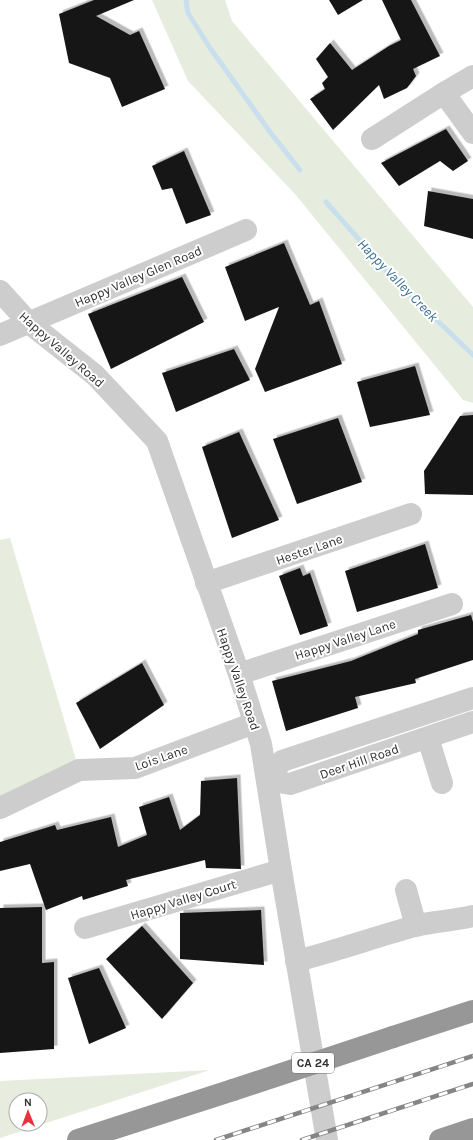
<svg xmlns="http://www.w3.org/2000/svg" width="473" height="1140" font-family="Karla,sans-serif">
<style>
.green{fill:#e6edde;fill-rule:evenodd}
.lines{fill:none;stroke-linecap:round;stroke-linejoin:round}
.stream{stroke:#cadfed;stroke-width:5}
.building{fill:#171717;filter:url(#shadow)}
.minor{stroke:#cdcdcd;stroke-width:22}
.highway{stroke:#979797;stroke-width:22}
.rail-casing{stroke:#858585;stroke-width:4.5}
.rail{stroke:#fff;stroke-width:3;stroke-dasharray:9;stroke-linecap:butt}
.highway-bridge{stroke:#979797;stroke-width:22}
.labels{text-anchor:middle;stroke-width:4;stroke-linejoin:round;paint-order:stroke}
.shield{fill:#fff;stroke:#6e6e6e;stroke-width:1}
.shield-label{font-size:12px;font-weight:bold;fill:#303030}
.street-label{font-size:13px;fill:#303030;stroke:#fff}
.water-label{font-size:14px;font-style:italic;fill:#3d7193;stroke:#fff}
</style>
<defs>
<filter id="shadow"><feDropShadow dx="3.5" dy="-3.5" stdDeviation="0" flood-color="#0004"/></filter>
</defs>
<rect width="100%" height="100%" fill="#fff"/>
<g class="green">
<path d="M 152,0 L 225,0 L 232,21 L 473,307 L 473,403 L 463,400 L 295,194 L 188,81 Z"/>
<path d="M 10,538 L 79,770 L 0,808 L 0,540 Z"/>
<path d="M 210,1070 L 0,1138 L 0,1081 ZM 16,1100 L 40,1100 L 40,1124 L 16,1124 Z"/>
</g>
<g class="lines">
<g class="stream">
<path d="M 186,0 L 188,13 L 210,48 L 270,132 L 300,170"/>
<path d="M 326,202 L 392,277 L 473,355"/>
</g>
</g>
<g class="building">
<path d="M 94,0 L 134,0 L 96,16 L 130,35 L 139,31 L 165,89 L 122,107 L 110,78 L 69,63 L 59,14 Z"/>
<path d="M 329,0 L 363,0 L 338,15 Z"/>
<path d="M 382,0 L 411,0 L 440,56 L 413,69 L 416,76 L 407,88 L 384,99 L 379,85 L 333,130 L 310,99 L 325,89 L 322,83 L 328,77 L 316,59 L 330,43 L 352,70 L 389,46 L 401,40 Z"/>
<path d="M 446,129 L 468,161 L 453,171 L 440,161 L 399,186 L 381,163 Z"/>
<path d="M 184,151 L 211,215 L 186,224 L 172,188 L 162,190 L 152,166 Z"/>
<path d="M 428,191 L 473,199 L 473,239 L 424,226 Z"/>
<path d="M 284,243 L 310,305 L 319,301 L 342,364 L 265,392 L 255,369 L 279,307 L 245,321 L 225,267 Z"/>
<path d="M 182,277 L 204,322 L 111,369 L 88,314 Z"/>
<path d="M 234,349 L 250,380 L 176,412 L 162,373 Z"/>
<path d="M 415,366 L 430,415 L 370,427 L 357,382 Z"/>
<path d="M 473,415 L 473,495 L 425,494 L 424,471 L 460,416 Z"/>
<path d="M 338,418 L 362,482 L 297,504 L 273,439 Z"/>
<path d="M 239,432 L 279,520 L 232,538 L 202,447 Z"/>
<path d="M 425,544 L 438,588 L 357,612 L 345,571 Z"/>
<path d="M 300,568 L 303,576 L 310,573 L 328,626 L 300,635 L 279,576 Z"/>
<path d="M 471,615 L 473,622 L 473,660 L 415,679 L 416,683 L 355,697 L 358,708 L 286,731 L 272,681 L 351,661 L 418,634 L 418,630 Z"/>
<path d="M 142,663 L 164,705 L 100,749 L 76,703 Z"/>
<path d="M 237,778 L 241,869 L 206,868 L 205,860 L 126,880 L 128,886 L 83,900 L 82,896 L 46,910 L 30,864 L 0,871 L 0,842 L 55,825 L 57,830 L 111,817 L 118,847 L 147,835 L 139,807 L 169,797 L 180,830 L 200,815 L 201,781 Z"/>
<path d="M 42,907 L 42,963 L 54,962 L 54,1049 L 0,1053 L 0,908 Z"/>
<path d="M 261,910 L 264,965 L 180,959 L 180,913 Z"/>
<path d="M 142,926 L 193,983 L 162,1019 L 106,959 Z"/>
<path d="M 99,968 L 126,1028 L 89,1044 L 68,978 Z"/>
</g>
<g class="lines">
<g class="minor">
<path d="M 444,93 L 473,133"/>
<path d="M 372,139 L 444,93 L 473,76"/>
<path d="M 0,291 L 29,323 L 95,375 L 157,441 L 239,674 L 261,744 L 281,870 L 327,1140"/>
<path d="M 0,335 L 246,230"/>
<path d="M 206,583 L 411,514"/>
<path d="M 239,674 L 452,604"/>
<path d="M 428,738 L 442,783"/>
<path d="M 267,780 L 282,761 L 473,698"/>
<path d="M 267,780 L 290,784 L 473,722"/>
<path d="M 0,808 L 79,770 L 135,768 L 254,723"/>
<path d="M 406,890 L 416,926"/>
<path d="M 85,928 L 281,870"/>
<path d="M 296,961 C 336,951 375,937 415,926 C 434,921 454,921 473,916"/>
</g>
<g class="highway">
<path d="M 393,1037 L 473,1011"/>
<path d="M 78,1140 L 233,1090"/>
<path d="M 440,1140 L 473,1129"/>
</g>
<defs>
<g id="rail">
<path d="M 216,1140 L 473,1056"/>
<path d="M 302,1140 L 473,1084"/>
</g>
</defs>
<use href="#rail" class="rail-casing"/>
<use href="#rail" class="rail"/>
<path class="highway-bridge" d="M 233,1090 L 393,1037"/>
</g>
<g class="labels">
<rect class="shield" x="292" y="1053" width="42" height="20" rx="3"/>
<g class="shield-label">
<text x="313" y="1067">CA 24</text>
</g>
<g class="street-label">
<text transform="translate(138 276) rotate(-23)" y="5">Happy Valley Glen Road</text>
<text transform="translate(62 349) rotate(41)" y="5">Happy Valley Road</text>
<text transform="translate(309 549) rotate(-19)" y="5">Hester Lane</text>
<text transform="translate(345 639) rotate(-18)" y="5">Happy Valley Lane</text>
<text transform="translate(239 679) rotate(71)" y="5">Happy Valley Road</text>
<text transform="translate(161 757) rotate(-19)" y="5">Lois Lane</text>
<text transform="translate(359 761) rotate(-19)" y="5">Deer Hill Road</text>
<text transform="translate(183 899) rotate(-17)" y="5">Happy Valley Court</text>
</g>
<g class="water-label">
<text transform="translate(398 280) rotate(46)" y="5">Happy Valley Creek</text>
</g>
</g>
<g transform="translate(28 1112) rotate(359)"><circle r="19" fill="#ffffff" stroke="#acacac"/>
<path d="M0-3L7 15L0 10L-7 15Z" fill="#e6333f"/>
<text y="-6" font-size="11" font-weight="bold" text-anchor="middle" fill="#303030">N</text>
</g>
</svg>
